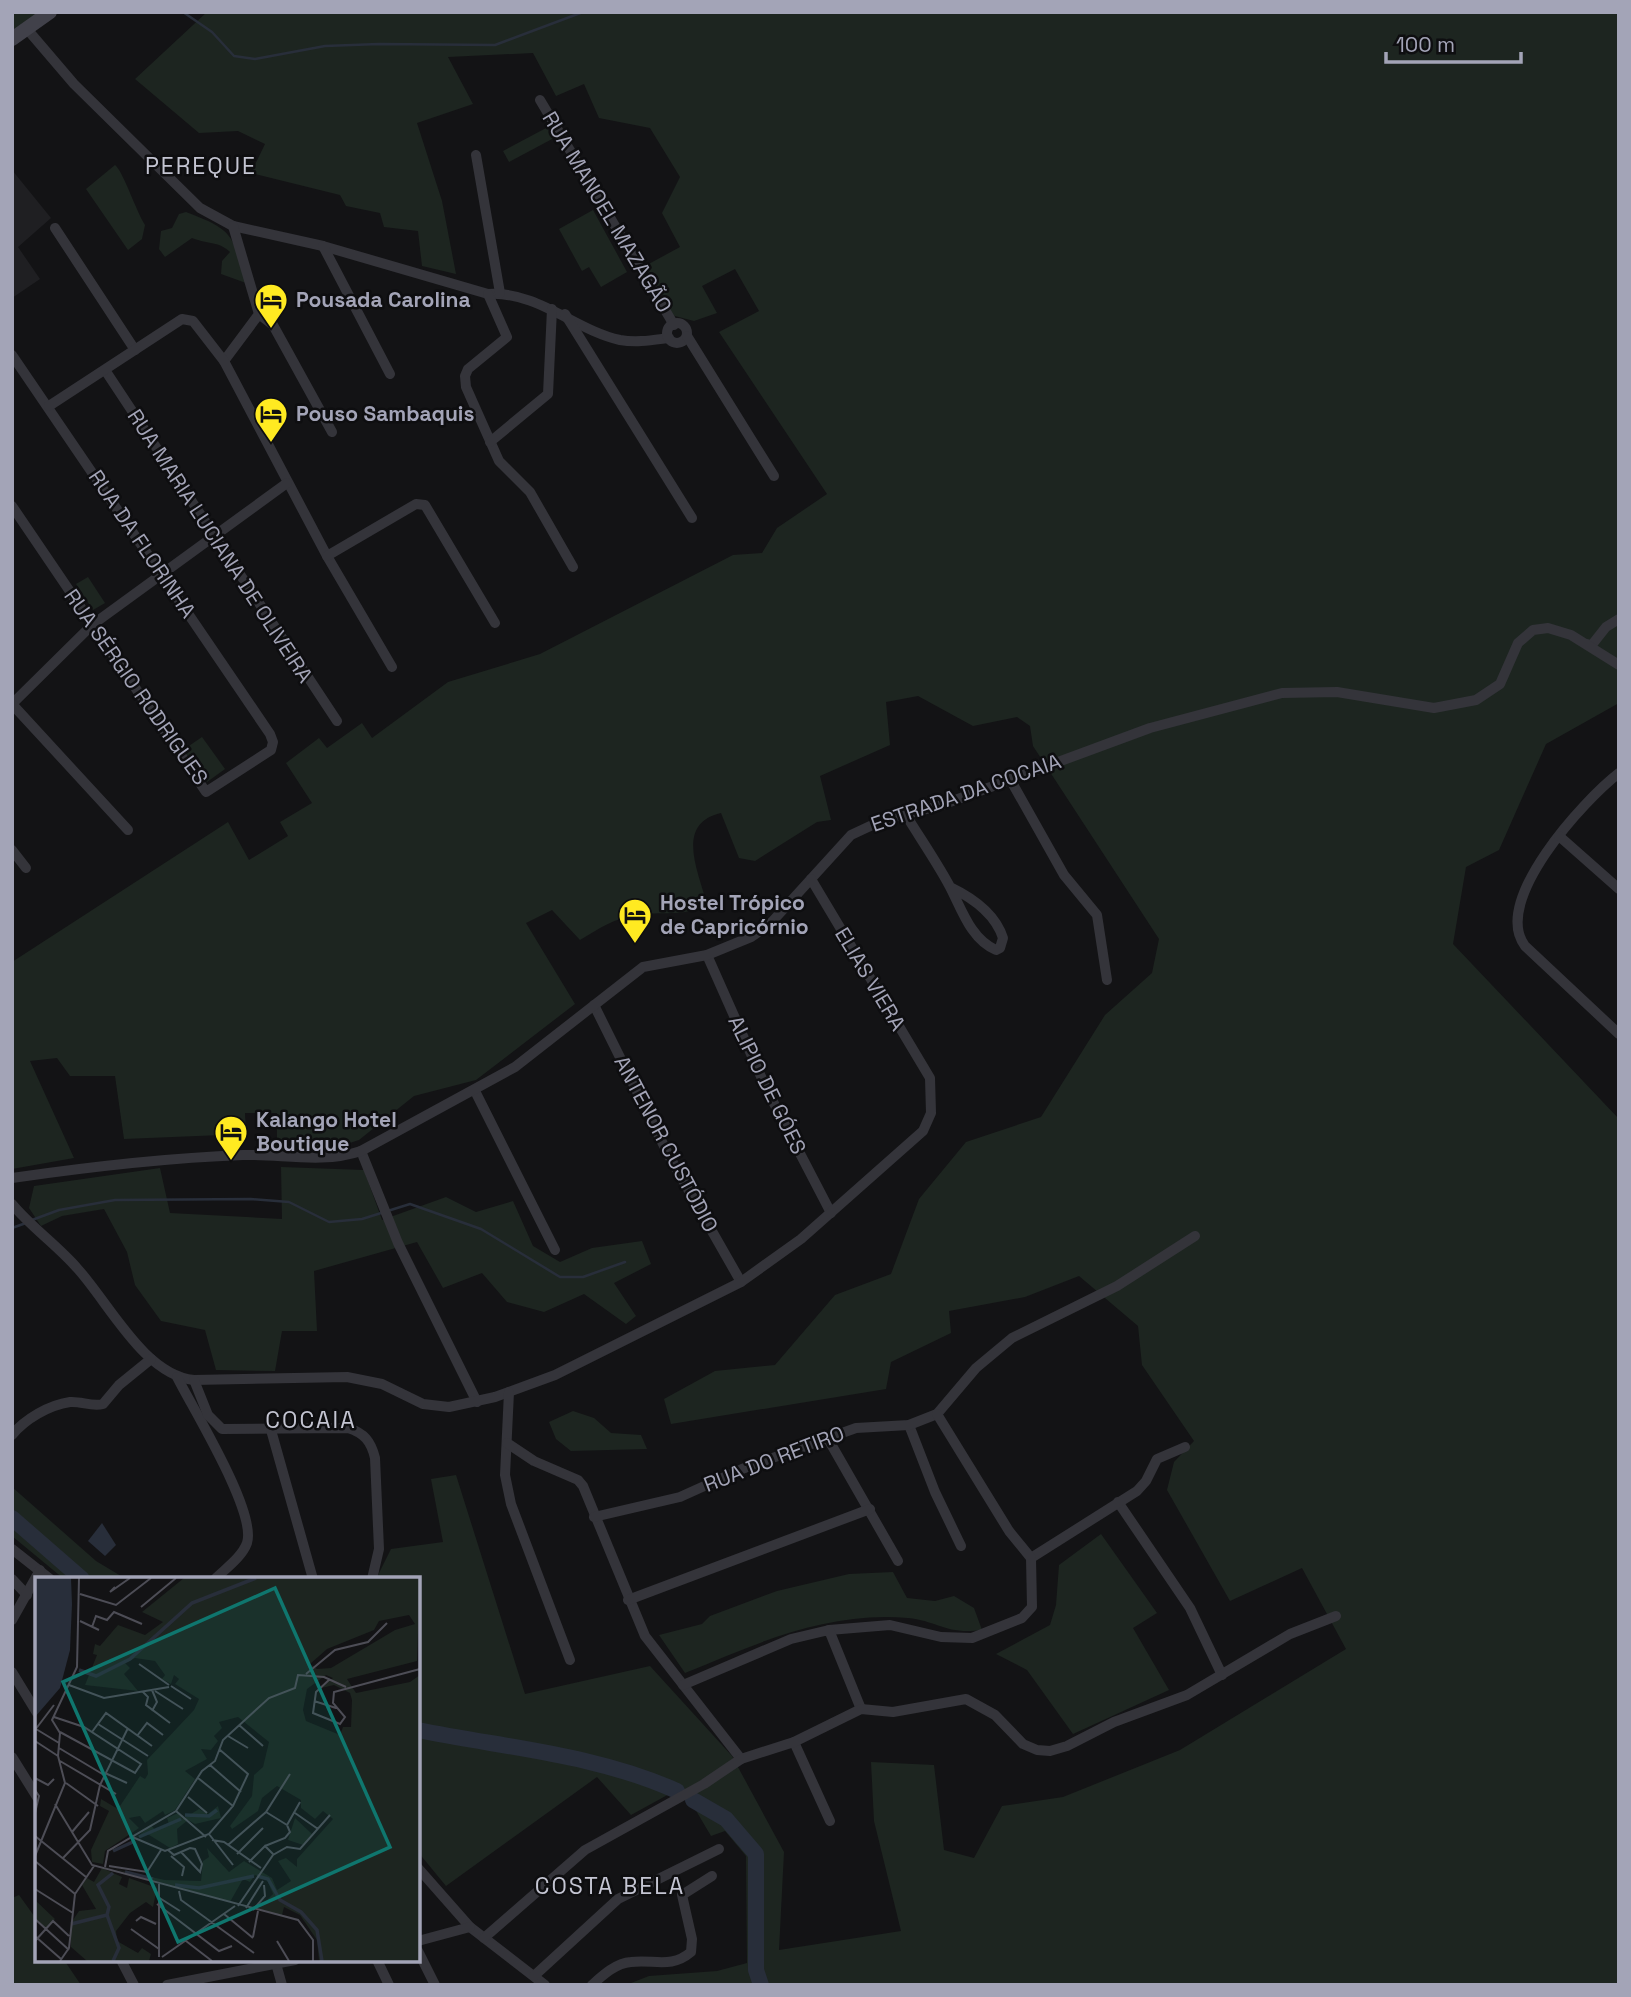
<svg xmlns="http://www.w3.org/2000/svg" width="1631" height="1997" font-family="'Space Grotesk',sans-serif">
<style>
.built{fill:#1f1f22}
.green{fill:#1d2520}
.water{fill:#282e3a}
.lines{fill:none;stroke-linecap:round;stroke-linejoin:round}
.stream{stroke:#282e3a;stroke-width:2.5}
.river{stroke:#282e3a;stroke-width:16}
.street{stroke:#34343a;stroke-width:10}
.secondary{stroke:#41414a;stroke-width:14}
.labels{text-anchor:middle;stroke-width:5;stroke-linejoin:round;paint-order:stroke}
.street-label{font-size:21px;fill:#a3a4b7;stroke:#0e0e10}
.poi-label{font-size:21px;font-weight:bold;fill:#a3a4b7;stroke:#0e0e10;text-anchor:start}
.neighbourhood-label{font-size:23px;letter-spacing:2px;fill:#c4c5d2;stroke:#0e0e10}
.inset-river{fill:none;stroke:#282e3a;stroke-width:3.5}
.inset-road{fill:none;stroke:#4d4d56;stroke-width:2}
.view{fill:#0f766e;fill-opacity:0.15;stroke:#0f766e;stroke-width:3.5}
.inset-edge{fill:none;stroke:#a3a4b7;stroke-width:3.5}
</style>
<rect width="100%" height="100%" fill="#131315"/>
<path class="built" d="M 12,170 L 51,218 L 18,247 L 40,279 L 12,298 Z"/>
<g class="green">
<path d="M 12,12 L 45,12 L 12,34 Z"/>
<path d="M 207,12 L 1619,12 L 1619,703 L 1546,744 L 1499,850 L 1466,867 L 1453,944 L 1619,1119 L 1619,1985 L 626,1985 L 649,1976 L 717,1971 L 747,1963 L 746,1856 L 725,1831 L 711,1836 L 682,1787 L 631,1815 L 597,1777 L 446,1886 L 418,1852 L 418,1579 L 376,1579 L 391,1549 L 443,1542 L 431,1479 L 456,1475 L 525,1694 L 650,1666 L 732,1756 L 784,1852 L 779,1950 L 901,1931 L 874,1821 L 871,1762 L 934,1765 L 944,1850 L 974,1858 L 1002,1806 L 1063,1797 L 1180,1750 L 1346,1649 L 1302,1568 L 1230,1601 L 1167,1490 L 1174,1462 L 1194,1441 L 1142,1365 L 1138,1326 L 1079,1276 L 1025,1297 L 949,1311 L 951,1333 L 891,1362 L 886,1389 L 671,1424 L 664,1399 L 715,1371 L 775,1365 L 835,1295 L 891,1274 L 919,1199 L 966,1142 L 1041,1117 L 1105,1015 L 1152,973 L 1159,939 L 1033,746 L 1030,726 L 1017,717 L 973,726 L 918,696 L 886,702 L 890,745 L 820,776 L 831,820 L 817,822 L 755,861 L 739,858 L 721,813 C 674,824 699,872 707,905 C 686,917 660,911 636,915 C 615,918 598,929 580,940 L 552,910 L 526,923 L 575,1004 L 476,1080 L 414,1096 L 359,1140 L 328,1150 L 277,1146 L 277,1113 L 245,1113 L 246,1134 L 124,1139 L 115,1076 L 70,1076 L 57,1058 L 30,1061 L 74,1158 L 12,1169 L 12,962 L 228,822 L 249,860 L 288,836 L 280,822 L 312,803 L 286,763 L 319,738 L 327,748 L 362,723 L 372,738 L 448,682 L 540,654 L 733,555 L 762,553 L 777,528 L 827,494 L 719,332 L 759,311 L 735,269 L 702,286 L 717,313 L 694,321 L 671,315 L 645,266 L 680,247 L 662,213 L 680,177 L 650,128 L 599,118 L 584,84 L 556,96 L 533,53 L 448,57 L 473,104 L 417,123 L 442,201 L 456,274 L 422,266 L 418,231 L 384,227 L 380,213 L 346,206 L 340,195 L 251,173 L 265,144 L 238,131 L 199,133 L 135,79 Z"/>
<path d="M 548,127 L 554,138 L 509,162 L 503,151 Z"/>
<path d="M 115,165 C 123,171 136,211 145,225 L 142,239 L 128,250 L 86,189 Z"/>
<path d="M 593,210 L 627,272 L 601,287 L 589,267 L 582,271 L 559,229 Z"/>
<path d="M 186,212 C 234,230 233,235 246,283 L 221,274 L 222,261 L 230,252 C 219,241 206,244 192,238 L 165,257 L 159,249 L 161,231 L 172,228 L 179,214 Z"/>
<path d="M 88,577 L 105,603 L 93,610 L 76,584 Z"/>
<path d="M 202,737 L 225,769 L 207,782 L 183,750 Z"/>
<path d="M 281,1167 L 364,1170 L 382,1220 L 446,1197 L 476,1212 L 513,1201 L 533,1246 L 560,1262 L 592,1248 L 642,1241 L 651,1264 L 614,1283 L 636,1316 L 626,1324 L 584,1294 L 544,1312 L 507,1302 L 482,1273 L 443,1288 L 417,1242 L 314,1271 L 317,1331 L 282,1331 L 275,1371 L 216,1370 L 205,1330 L 161,1321 L 135,1285 L 127,1252 L 104,1209 L 62,1216 L 41,1226 L 29,1208 L 34,1186 L 160,1168 L 170,1213 L 282,1219 Z"/>
<path d="M 573,1411 L 594,1418 L 611,1433 L 641,1435 L 647,1449 L 571,1451 L 556,1439 L 549,1422 Z"/>
<path d="M 12,1487 L 96,1561 L 126,1579 L 64,1579 L 12,1536 Z"/>
<path d="M 1101,1534 L 1157,1613 L 1133,1628 L 1169,1690 L 1073,1734 L 1027,1670 L 996,1654 L 1050,1625 L 1056,1605 L 1059,1565 Z"/>
<path d="M 893,1572 L 907,1598 L 935,1601 L 954,1596 L 974,1608 L 982,1630 C 946,1635 938,1621 908,1618 C 827,1611 758,1643 685,1673 L 659,1635 L 702,1624 L 710,1616 L 777,1591 L 849,1574 Z"/>
<path d="M 19,1895 L 37,1920 L 37,1960 L 64,1960 L 81,1985 L 12,1985 L 12,1898 Z"/>
</g>
<path class="water" d="M 102,1523 L 116,1545 L 105,1556 L 88,1541 Z"/>
<g class="lines">
<g class="stream">
<path d="M 183,12 L 212,32 L 234,56 L 255,59 L 325,46 L 379,44 L 495,45 L 583,12"/>
<path d="M 32,1220 L 59,1210 L 115,1200 L 251,1199 L 289,1202 L 329,1222 L 362,1219 L 410,1204 L 481,1229 L 560,1277 L 583,1277 L 625,1262"/>
<path d="M 12,1228 L 26,1223"/>
</g>
<g class="river">
<path d="M 12,1518 L 82,1579"/>
<path d="M 418,1730 C 506,1748 595,1754 677,1791"/>
<path d="M 693,1800 L 726,1819 L 756,1854 L 756,1970 L 761,1985"/>
</g>
<g class="street">
<path d="M 27,29 L 74,84 L 200,208 L 233,226 L 323,246 L 488,294 C 538,291 575,330 620,340 C 637,343 653,340 669,338"/>
<path d="M 540,100 L 674,325"/>
<path d="M 476,155 L 500,293"/>
<path d="M 55,228 L 135,350"/>
<path d="M 323,246 L 390,374"/>
<path d="M 488,294 L 507,337 L 468,369 L 465,376 L 466,387 L 499,461 L 530,492 L 573,567"/>
<path d="M 259,314 L 273,325 L 332,432"/>
<path d="M 565,314 L 692,518"/>
<circle cx="677" cy="333" r="10"/>
<path d="M 687,336 L 774,476"/>
<path d="M 12,355 L 270,734 L 273,742 L 271,750 L 206,792 L 12,506"/>
<path d="M 224,361 L 259,314 L 233,226"/>
<path d="M 105,370 L 337,721"/>
<path d="M 49,406 L 182,319 L 193,321 L 224,361 L 327,556 L 392,667"/>
<path d="M 490,442 L 548,394 L 552,309"/>
<path d="M 327,556 L 416,504 L 425,505 L 495,623"/>
<path d="M 1587,644 L 1591,646 L 1606,627 L 1619,619"/>
<path d="M 12,704 L 92,625 L 287,483"/>
<path d="M 12,704 L 128,830"/>
<path d="M 1619,773 C 1584,800 1491,901 1525,946 L 1619,1034"/>
<path d="M 1010,779 L 1064,875 L 1097,915 L 1107,980"/>
<path d="M 906,815 C 920,838 936,861 949,885 C 961,907 970,939 996,950 L 1000,948 L 1003,938 C 995,913 973,898 950,887"/>
<path d="M 1559,836 L 1619,889"/>
<path d="M 12,850 L 26,868"/>
<path d="M 707,955 L 767,1090 L 831,1213"/>
<path d="M 594,1005 L 668,1154 L 741,1282"/>
<path d="M 475,1091 L 555,1250"/>
<path d="M 361,1151 L 398,1243 L 477,1402"/>
<path d="M 12,1178 C 88,1167 166,1158 243,1155 C 283,1154 322,1164 361,1151 L 515,1067 L 643,967 L 707,955 L 751,937 L 770,924 L 851,835 L 883,820 L 939,806 L 1150,728 L 1282,693 L 1337,692 L 1434,708 L 1476,700 L 1500,684 L 1518,643 L 1533,630 L 1548,628 L 1571,635 L 1619,665"/>
<path d="M 12,1204 C 32,1228 57,1245 77,1268 C 109,1303 144,1375 194,1380 L 347,1377 L 382,1384 L 423,1404 L 449,1407 L 495,1397 L 555,1375 L 741,1282 L 801,1239 L 923,1131 L 931,1113 L 930,1078 L 811,879"/>
<path d="M 177,1377 C 193,1409 257,1512 247,1543 C 242,1557 225,1569 215,1579"/>
<path d="M 194,1380 L 208,1415 L 222,1429 L 348,1428 C 364,1433 371,1441 375,1458 L 379,1549 L 372,1579"/>
<path d="M 509,1392 L 505,1475 L 511,1504 L 570,1660"/>
<path d="M 909,1425 L 935,1492 L 961,1546"/>
<path d="M 271,1430 L 313,1579"/>
<path d="M 12,1435 C 25,1419 49,1405 70,1402 C 81,1401 92,1407 103,1404 L 119,1385 L 151,1359"/>
<path d="M 827,1437 L 898,1561"/>
<path d="M 507,1443 L 534,1461 L 578,1480 L 583,1486 L 645,1636 L 741,1759"/>
<path d="M 1118,1502 L 1190,1608 L 1222,1675"/>
<path d="M 594,1517 L 680,1497 L 742,1469 L 856,1428 L 909,1425 L 937,1414 L 976,1368 L 1012,1338 L 1117,1286 L 1195,1236"/>
<path d="M 12,1549 L 50,1579"/>
<path d="M 1031,1558 L 1137,1491 L 1146,1481 L 1157,1459 L 1185,1447"/>
<path d="M 12,1579 L 27,1595"/>
<path d="M 628,1600 L 870,1509"/>
<path d="M 12,1620 L 40,1570"/>
<path d="M 829,1630 L 890,1625 L 941,1637 L 972,1638 L 1022,1618 L 1032,1607 L 1031,1558 L 1009,1531 L 937,1414"/>
<path d="M 12,1672 L 37,1713"/>
<path d="M 683,1685 L 791,1639 L 829,1630 L 861,1709"/>
<path d="M 794,1742 L 830,1821"/>
<path d="M 12,1757 L 37,1797"/>
<path d="M 418,1868 L 470,1927 L 545,1985"/>
<path d="M 484,1938 L 585,1850 L 704,1784 L 741,1759 L 794,1742 L 861,1709 L 893,1712 L 966,1699 L 995,1715 L 1023,1744 L 1037,1750 L 1050,1751 L 1067,1746 L 1114,1722 L 1187,1695 L 1290,1634 L 1336,1616"/>
<path d="M 418,1941 L 470,1927"/>
<path d="M 418,1951 L 435,1985"/>
<path d="M 121,1960 L 134,1985"/>
<path d="M 275,1960 L 282,1985"/>
<path d="M 377,1960 L 389,1985"/>
<path d="M 534,1976 L 618,1899 L 719,1849"/>
<path d="M 167,1985 L 295,1960"/>
<path d="M 592,1985 C 603,1975 616,1963 631,1962 C 654,1959 671,1969 691,1952 L 692,1939 L 682,1895 L 712,1876"/>
</g>
<path class="secondary" d="M 12,39 L 50,12"/>
</g>
<defs>
<symbol id="hotel-pin" viewBox="-11 -11 22 30"><path d="M0 17L-7.5 6A9.5 9.5 0 1 1 7.5 6Z" fill="#ffea21" stroke="#0e0e10"/><path d="M-6-4.5h1.5V1H6V5H4.5V3h-9V5H-6ZM-4 0a1.8 1.8 0 1 1 3.6 0ZM.5 0V-2.5h3Q6-2.5 6 0Z" fill="#111"/></symbol>
</defs>
<g fill-rule="evenodd">
<use href="#hotel-pin" x="252" y="281" width="38" height="52"/>
<use href="#hotel-pin" x="252" y="395" width="38" height="52"/>
<use href="#hotel-pin" x="616" y="896" width="38" height="52"/>
<use href="#hotel-pin" x="212" y="1113" width="38" height="52"/>
</g>
<g class="labels">
<g class="street-label">
<text transform="translate(607 212) rotate(59)" y="7">RUA MANOEL MAZAGÃO</text>
<text transform="translate(142 544) rotate(56)" y="7">RUA DA FLORINHA</text>
<text transform="translate(220 546) rotate(57)" y="7">RUA MARIA LUCIANA DE OLIVEIRA</text>
<text transform="translate(136 687) rotate(55)" y="7">RUA SÉRGIO RODRIGUES</text>
<text transform="translate(966 793) rotate(-19)" y="7">ESTRADA DA COCAIA</text>
<text transform="translate(870 979) rotate(59)" y="7">ELIAS VIERA</text>
<text transform="translate(767 1085) rotate(64)" y="7">ALIPIO DE GÓES</text>
<text transform="translate(666 1144) rotate(62)" y="7">ANTENOR CUSTÓDIO</text>
<text transform="translate(774 1459) rotate(-21)" y="7">RUA DO RETIRO</text>
</g>
<g class="poi-label">
<text x="296" y="307">Pousada Carolina</text>
<text x="296" y="421">Pouso Sambaquis</text>
<text x="660" y="910">Hostel Trópico<tspan x="660" dy="24">de Capricórnio</tspan></text>
<text x="256" y="1127">Kalango Hotel<tspan x="256" dy="24">Boutique</tspan></text>
</g>
<g class="neighbourhood-label">
<text x="201" y="174">PEREQUE</text>
<text x="311" y="1428">COCAIA</text>
<text x="610" y="1894">COSTA BELA</text>
</g>
</g>
<g transform="translate(35 1577)">
<rect width="385" height="385" fill="#131315"/>
<path d="M 149,1 L 385,1 L 382,84 L 312,102 L 321,116 L 375,105 L 385,98 L 385,384 L 284,384 L 282,363 L 265,338 L 249,330 L 247,338 L 222,333 L 238,317 L 232,303 L 220,298 L 215,305 L 208,302 L 195,325 L 79,292 L 130,303 L 166,304 L 168,284 L 174,280 L 172,271 L 194,295 L 209,284 L 237,301 L 242,313 L 256,304 L 243,284 L 251,281 L 262,290 L 262,282 L 298,242 L 288,234 L 280,242 L 266,231 L 266,223 L 242,209 L 227,221 L 223,234 L 197,252 L 195,249 L 217,219 L 219,198 L 228,190 L 234,165 L 203,140 L 184,145 L 187,151 L 179,159 L 183,164 L 176,173 L 166,172 L 172,182 L 150,194 L 160,202 L 140,233 L 130,238 L 128,234 L 110,246 L 105,239 L 94,241 L 104,251 L 70,274 L 68,287 L 57,285 L 56,273 L 74,234 L 65,229 L 66,222 L 83,232 L 105,199 L 110,202 L 113,197 L 112,183 L 159,133 L 164,122 L 140,107 L 144,102 L 139,98 L 136,107 L 127,102 L 130,98 L 120,84 L 100,81 L 90,86 L 95,91 L 89,97 L 103,114 L 50,108 L 62,78 L 58,77 L 60,67 L 65,69 L 83,48 L 110,58 L 128,45 L 107,35 ZM 374,38 L 380,47 L 360,53 L 296,91 L 282,92 L 275,87 L 292,72 L 339,53 L 344,44 ZM 291,98 L 298,101 L 286,111 L 299,108 L 315,116 L 317,123 L 316,150 L 308,150 L 305,158 L 271,144 L 268,133 L 272,112 ZM 183,229 L 186,241 L 160,247 L 153,243 L 142,252 L 143,267 L 135,271 L 111,256 L 101,261 L 116,248 L 120,253 L 134,247 L 132,241 L 143,236 L 148,242 L 164,232 L 173,237 ZM 260,241 L 277,257 L 268,268 L 253,263 ZM 67,291 L 87,300 L 84,307 L 92,311 L 94,301 L 122,311 L 118,330 L 111,325 L 95,336 L 81,354 L 82,364 L 103,376 L 107,371 L 116,377 L 114,384 L 52,384 L 36,370 L 36,346 L 44,334 L 61,332 L 47,308 L 52,301 L 59,305 ZM 0,323 L 20,342 L 11,351 L 0,341 Z" fill="#1d2520" fill-rule="evenodd"/>
<path d="M 0,1 L 36,1 L 37,27 L 35,73 L 25,111 L 0,140 Z" fill="#282e3a"/>
<path class="inset-river" d="M 44,93 L 61,99 L 95,82 L 157,26 L 221,1M 150,238 L 174,239 L 182,233M 104,260 L 146,242M 78,274 L 100,264M 90,295 L 118,302M 222,299 L 233,302 L 245,323 L 266,335 L 282,353 L 287,384M 140,308 L 164,311 L 219,299M 72,338 L 84,371 L 78,384M 36,347 L 72,338 L 74,330 L 63,308 L 78,296"/>
<path class="inset-road" d="M 80,10 L 75,15 L 95,1M 45,17 L 81,28 L 116,1M 106,30 L 141,1M 45,44 L 64,53M 57,50 L 61,39 L 72,43 L 79,35 L 107,47M 104,87 L 134,108M 271,97 L 300,73 L 333,65 L 352,46M 295,102 L 281,115 L 278,136 L 305,147 L 310,140 L 298,126 L 299,115 L 385,92M 34,108 L 69,121 L 134,110M 136,109 L 156,122M 120,114 L 148,132M 108,115 L 113,120 L 111,128 L 135,146M 279,124 L 301,131M 117,134 L 122,125 L 117,113M 19,140 L 49,150 L 106,187 L 100,196 L 25,155M 63,147 L 113,179M 204,148 L 228,169M 1,152 L 24,166M 0,153 L 19,128M 57,155 L 71,136 L 117,169M 102,159 L 112,146 L 128,158M 193,159 L 213,171M 0,164 L 23,179M 24,171 L 69,198M 25,184 L 81,217M 175,188 L 206,215M 70,196 L 92,206M 0,201 L 13,208 L 19,202M 163,201 L 198,229M 31,206 L 63,229M 0,213 L 4,219 L 0,236M 153,220 L 172,236M 20,227 L 57,288 L 263,343 L 278,363 L 278,384M 141,234 L 171,260M 231,235 L 252,248M 260,236 L 283,252M 252,248 L 265,225M 37,255 L 54,235M 174,257 L 198,288M 0,259 L 51,300M 95,259 L 130,274 L 174,257 L 198,229 L 213,197 L 184,172M 177,263 L 189,265 L 226,291M 193,268 L 231,235 L 255,197M 230,269 L 250,261 L 255,255 L 252,248M 133,273 L 139,278 L 155,271 L 160,272 L 167,287 L 165,295 L 146,275M 202,277 L 228,251M 0,279 L 30,206 L 23,179 L 25,156 L 17,143 L 42,90 L 44,1M 136,279 L 149,290 L 147,299M 28,281 L 55,253 L 65,208 L 93,151M 0,284 L 40,317M 214,285 L 230,269 L 238,277M 74,289 L 112,295 L 126,273M 70,290 L 73,274 L 141,234 L 167,194 L 180,184 L 188,163 L 234,121 L 260,111 L 263,98 L 289,100 L 311,110M 124,307 L 124,380M 0,312 L 38,336M 144,314 L 146,323 L 219,376M 123,320 L 145,334M 122,327 L 184,374 L 197,369M 203,329 L 238,278 L 252,270 L 265,272 L 295,238M 211,331 L 228,304M 218,333 L 230,319 L 229,308M 189,337 L 218,361M 0,342 L 34,373M 101,344 L 106,340 L 121,347M 96,352 L 124,372M 1,360 L 26,382M 218,360 L 223,334M 0,364 L 18,344 L 34,359M 151,364 L 177,384M 242,364 L 254,384M 127,380 L 200,329M 25,384 L 34,371 L 40,317 L 59,289"/>
<path class="view" d="M 240,11 L 355,270 L 143,365 L 28,105 Z"/>
<rect width="385" height="385" class="inset-edge"/>
</g>
<rect width="1631" height="1997" fill="none" stroke="#a3a4b7" stroke-width="28"/>
<path d="M1386 52v10h135v-10" fill="none" stroke="#a3a4b7" stroke-width="3.5"/>
<text x="1396" y="52" font-size="21" fill="#a3a4b7" stroke="#0e0e10" stroke-width="5" paint-order="stroke">100 m</text>
</svg>
